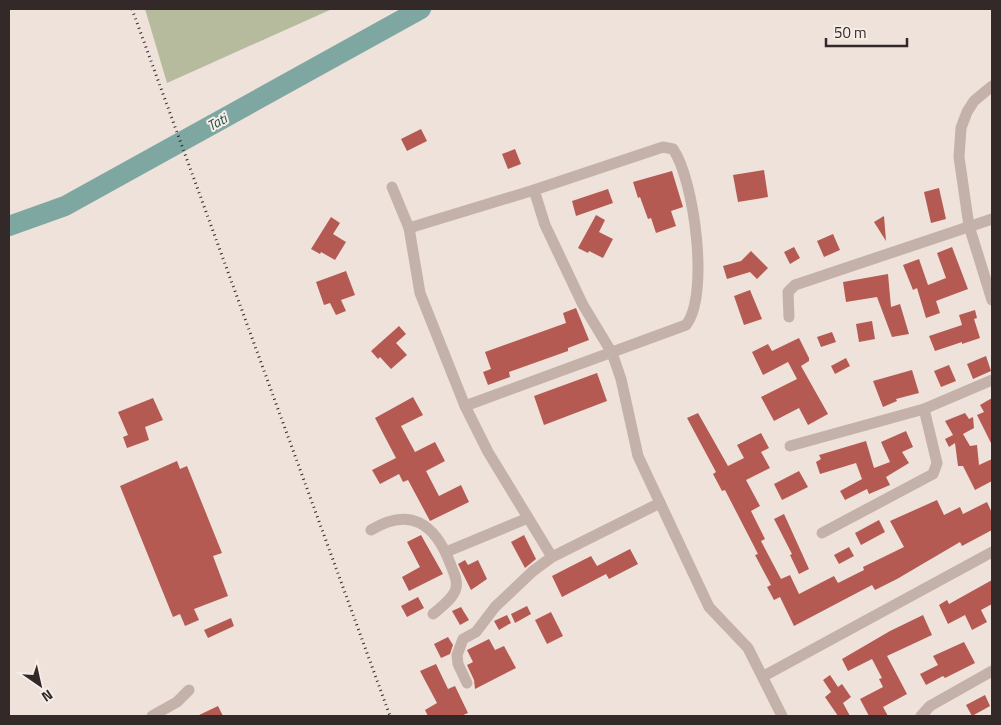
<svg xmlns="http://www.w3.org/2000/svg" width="1001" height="725" font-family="'Titillium Web',sans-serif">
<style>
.green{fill:#b6bb9e}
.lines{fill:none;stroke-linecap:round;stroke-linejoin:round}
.river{stroke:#7ea7a2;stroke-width:20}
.building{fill:#b55a52}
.minor{stroke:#c4b1a9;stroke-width:11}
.rail{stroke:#332928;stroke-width:3;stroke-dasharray:1 4;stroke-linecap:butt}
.labels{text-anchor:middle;stroke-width:4;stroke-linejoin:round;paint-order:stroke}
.water-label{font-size:14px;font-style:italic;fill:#234e4a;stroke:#f6ede7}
</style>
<rect width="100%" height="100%" fill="#eee2db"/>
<path class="green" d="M 145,9 L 332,9 L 167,83 Z"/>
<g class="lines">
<path class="river" d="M 9,226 L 65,206 L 421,9"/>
</g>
<g class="building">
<path d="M 421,129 L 427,141 L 407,151 L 401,139 Z"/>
<path d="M 515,149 L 521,164 L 508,169 L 502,154 Z"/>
<path d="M 764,170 L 768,197 L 738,202 L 733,175 Z"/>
<path d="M 672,171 L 683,207 L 671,211 L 676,226 L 656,233 L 651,218 L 648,219 L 640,197 L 638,198 L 633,182 Z"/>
<path d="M 939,188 L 946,219 L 931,223 L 924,192 Z"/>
<path d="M 608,189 L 613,203 L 576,216 L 572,201 Z"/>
<path d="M 596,215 L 605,220 L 599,232 L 613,239 L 603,258 L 589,251 L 588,253 L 578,248 Z"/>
<path d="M 884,216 L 886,241 L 874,222 Z"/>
<path d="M 331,217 L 340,223 L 333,234 L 346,242 L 335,260 L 321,252 L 320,254 L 311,249 Z"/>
<path d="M 833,234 L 840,250 L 824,257 L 817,241 Z"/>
<path d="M 794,247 L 800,258 L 790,264 L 784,252 Z"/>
<path d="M 952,247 L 968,289 L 936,301 L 940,313 L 926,318 L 917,288 L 913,290 L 903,265 L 919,259 L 928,285 L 946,278 L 937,253 Z"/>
<path d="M 751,251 L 768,268 L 757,279 L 750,272 L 727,279 L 723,266 L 741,261 Z"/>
<path d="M 346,271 L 355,295 L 341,300 L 346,311 L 336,315 L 330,303 L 324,305 L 316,282 Z"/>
<path d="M 888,274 L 891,307 L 900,304 L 909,334 L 892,337 L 877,297 L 846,302 L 843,282 Z"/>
<path d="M 750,290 L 762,319 L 744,325 L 734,296 Z"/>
<path d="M 576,308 L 589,340 L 568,348 L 568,351 L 509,372 L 510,377 L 488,385 L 483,372 L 491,369 L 485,352 L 566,323 L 563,313 Z"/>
<path d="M 975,310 L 977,318 L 974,319 L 980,338 L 962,344 L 962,342 L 935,351 L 929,336 L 962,325 L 959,315 Z"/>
<path d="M 872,321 L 875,339 L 859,342 L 856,324 Z"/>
<path d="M 399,326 L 406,334 L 396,343 L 407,355 L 391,369 L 380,357 L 378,359 L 371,351 Z"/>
<path d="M 832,332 L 836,342 L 821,347 L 817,337 Z"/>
<path d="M 799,338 L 809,358 L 809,361 L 801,366 L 828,414 L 808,425 L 799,408 L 774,421 L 761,397 L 797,379 L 788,362 L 763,375 L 752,352 L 768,344 L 772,351 Z"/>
<path d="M 986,356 L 991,371 L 973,379 L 967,364 Z"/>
<path d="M 846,358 L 850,366 L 835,374 L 831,366 Z"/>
<path d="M 949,365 L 956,381 L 941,387 L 934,371 Z"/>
<path d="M 912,370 L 919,393 L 896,399 L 897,401 L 883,407 L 873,381 Z"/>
<path d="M 597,373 L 607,401 L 544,425 L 534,396 Z"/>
<path d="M 413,397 L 423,415 L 401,426 L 415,452 L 435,442 L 445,461 L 426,471 L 439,496 L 461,485 L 469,502 L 430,521 L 408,480 L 403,482 L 399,474 L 380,484 L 372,470 L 396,458 L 375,418 Z"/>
<path d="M 153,398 L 163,420 L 145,427 L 149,440 L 127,448 L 123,437 L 128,435 L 118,412 Z"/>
<path d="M 992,398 L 992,445 L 977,415 L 984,412 L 980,405 Z"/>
<path d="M 698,413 L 728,466 L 744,458 L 737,445 L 761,433 L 769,448 L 761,452 L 770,468 L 746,480 L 760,506 L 751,511 L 765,539 L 761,541 L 781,579 L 790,575 L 799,594 L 834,576 L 838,583 L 864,570 L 863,567 L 904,547 L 890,521 L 937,500 L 944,515 L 960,507 L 963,514 L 987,502 L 992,513 L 992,530 L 962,546 L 960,542 L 897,579 L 875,590 L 872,585 L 794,626 L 780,597 L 774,600 L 767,587 L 771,585 L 755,555 L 758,554 L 725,490 L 722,491 L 713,474 L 716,472 L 687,418 Z"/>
<path d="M 965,413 L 969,419 L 973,417 L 974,428 L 963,434 L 970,446 L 977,445 L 979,465 L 992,459 L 992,481 L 975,490 L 963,466 L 958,466 L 955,443 L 949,447 L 945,439 L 953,435 L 945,421 Z"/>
<path d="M 906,431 L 913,447 L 902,452 L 909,463 L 886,477 L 890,485 L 869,494 L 867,489 L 845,500 L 840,491 L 862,479 L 856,463 L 820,474 L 816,462 L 821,459 L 819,455 L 866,441 L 874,468 L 890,462 L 881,442 Z"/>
<path d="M 177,461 L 180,469 L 187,466 L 222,553 L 213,556 L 228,596 L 194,609 L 199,620 L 185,626 L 180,614 L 173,617 L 120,486 Z"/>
<path d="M 799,471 L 808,487 L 782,500 L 774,484 Z"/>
<path d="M 784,514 L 809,569 L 799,574 L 790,555 L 792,554 L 774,519 Z"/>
<path d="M 879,520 L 885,532 L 861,545 L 855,533 Z"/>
<path d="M 421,535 L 443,574 L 409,591 L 402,577 L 420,567 L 407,542 Z"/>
<path d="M 524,535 L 536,559 L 525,568 L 511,542 Z"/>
<path d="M 849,547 L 854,556 L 839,564 L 834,555 Z"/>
<path d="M 630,549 L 638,564 L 609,579 L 606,574 L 562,597 L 552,576 L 591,556 L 597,566 Z"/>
<path d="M 465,560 L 468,565 L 478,560 L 487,579 L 471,590 L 458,564 Z"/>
<path d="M 992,580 L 992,604 L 981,610 L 987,622 L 972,630 L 965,615 L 948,624 L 939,605 L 947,600 L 949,604 Z"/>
<path d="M 418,597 L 424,608 L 407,617 L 401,606 Z"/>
<path d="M 527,606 L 531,614 L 515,623 L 511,614 Z"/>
<path d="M 461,607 L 469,620 L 460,625 L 452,611 Z"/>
<path d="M 551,612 L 563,636 L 547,644 L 535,620 Z"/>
<path d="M 507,615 L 511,623 L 499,630 L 494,621 Z"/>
<path d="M 923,615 L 932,635 L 887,656 L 907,694 L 883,707 L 888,716 L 869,716 L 860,699 L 883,687 L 879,679 L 882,678 L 872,659 L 848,671 L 842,659 L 890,631 Z"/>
<path d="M 231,618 L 234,626 L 208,638 L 204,630 Z"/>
<path d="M 448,637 L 453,645 L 450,654 L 441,658 L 434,644 Z"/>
<path d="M 489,639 L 495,650 L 504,646 L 516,668 L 475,689 L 474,680 L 467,665 L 473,662 L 467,650 Z"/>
<path d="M 964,642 L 975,663 L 945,678 L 943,676 L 926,685 L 920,674 L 938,665 L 933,656 Z"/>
<path d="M 436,664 L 448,689 L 455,686 L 468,713 L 461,716 L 428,716 L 425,710 L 437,703 L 420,671 Z"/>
<path d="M 830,675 L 838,687 L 842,684 L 851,697 L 843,703 L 850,716 L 838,716 L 825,697 L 831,692 L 823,680 Z"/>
<path d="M 985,695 L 990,706 L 972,716 L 966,705 Z"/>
<path d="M 218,706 L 223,716 L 197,716 Z"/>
</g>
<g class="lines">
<g class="minor">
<path d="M 992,86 L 974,101 L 967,112 L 961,128 L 959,157 L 969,226 L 992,300"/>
<path d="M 392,187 L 409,228 L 420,293 L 465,406 L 488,452 L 552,557"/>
<path d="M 534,190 L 545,225 L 583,305 L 612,353 L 621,379 L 638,456 L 709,607 L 748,648 L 782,716"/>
<path d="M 409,228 L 534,190 L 663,147 L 673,149 C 694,179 710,295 686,325 L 465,406"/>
<path d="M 789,317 L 788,292 L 795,285 L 992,219"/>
<path d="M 790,446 L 924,409 L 992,380"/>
<path d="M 371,530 C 410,506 435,524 450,563 C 453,571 458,580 456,588 C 454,598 441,607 433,614"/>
<path d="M 822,533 L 933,474 L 937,463 L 924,409"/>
<path d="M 446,552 L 528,518"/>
<path d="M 764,676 L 992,552"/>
<path d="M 467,683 L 458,664 L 457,655 L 463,639 L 476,632 L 495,607 L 533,571 L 552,557 L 660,503"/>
<path d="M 152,716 L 177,702 L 189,690"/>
<path d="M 921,716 L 930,706 L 992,671"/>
</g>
<path class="rail" d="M 132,9 L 390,716"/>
</g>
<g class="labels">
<g class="water-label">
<text transform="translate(217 122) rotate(-29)" y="5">Tati</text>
</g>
</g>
<rect width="1001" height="725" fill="none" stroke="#332928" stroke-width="20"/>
<g transform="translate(40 685) rotate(146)" stroke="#f6ede7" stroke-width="4" paint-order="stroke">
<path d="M0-4L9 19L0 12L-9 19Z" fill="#332928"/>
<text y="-8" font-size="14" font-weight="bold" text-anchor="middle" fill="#332928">N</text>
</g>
<path d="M826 38v8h81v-8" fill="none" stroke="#332928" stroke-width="2.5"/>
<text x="834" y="38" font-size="15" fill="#332928" stroke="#f6ede7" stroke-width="4" paint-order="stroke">50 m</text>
</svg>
